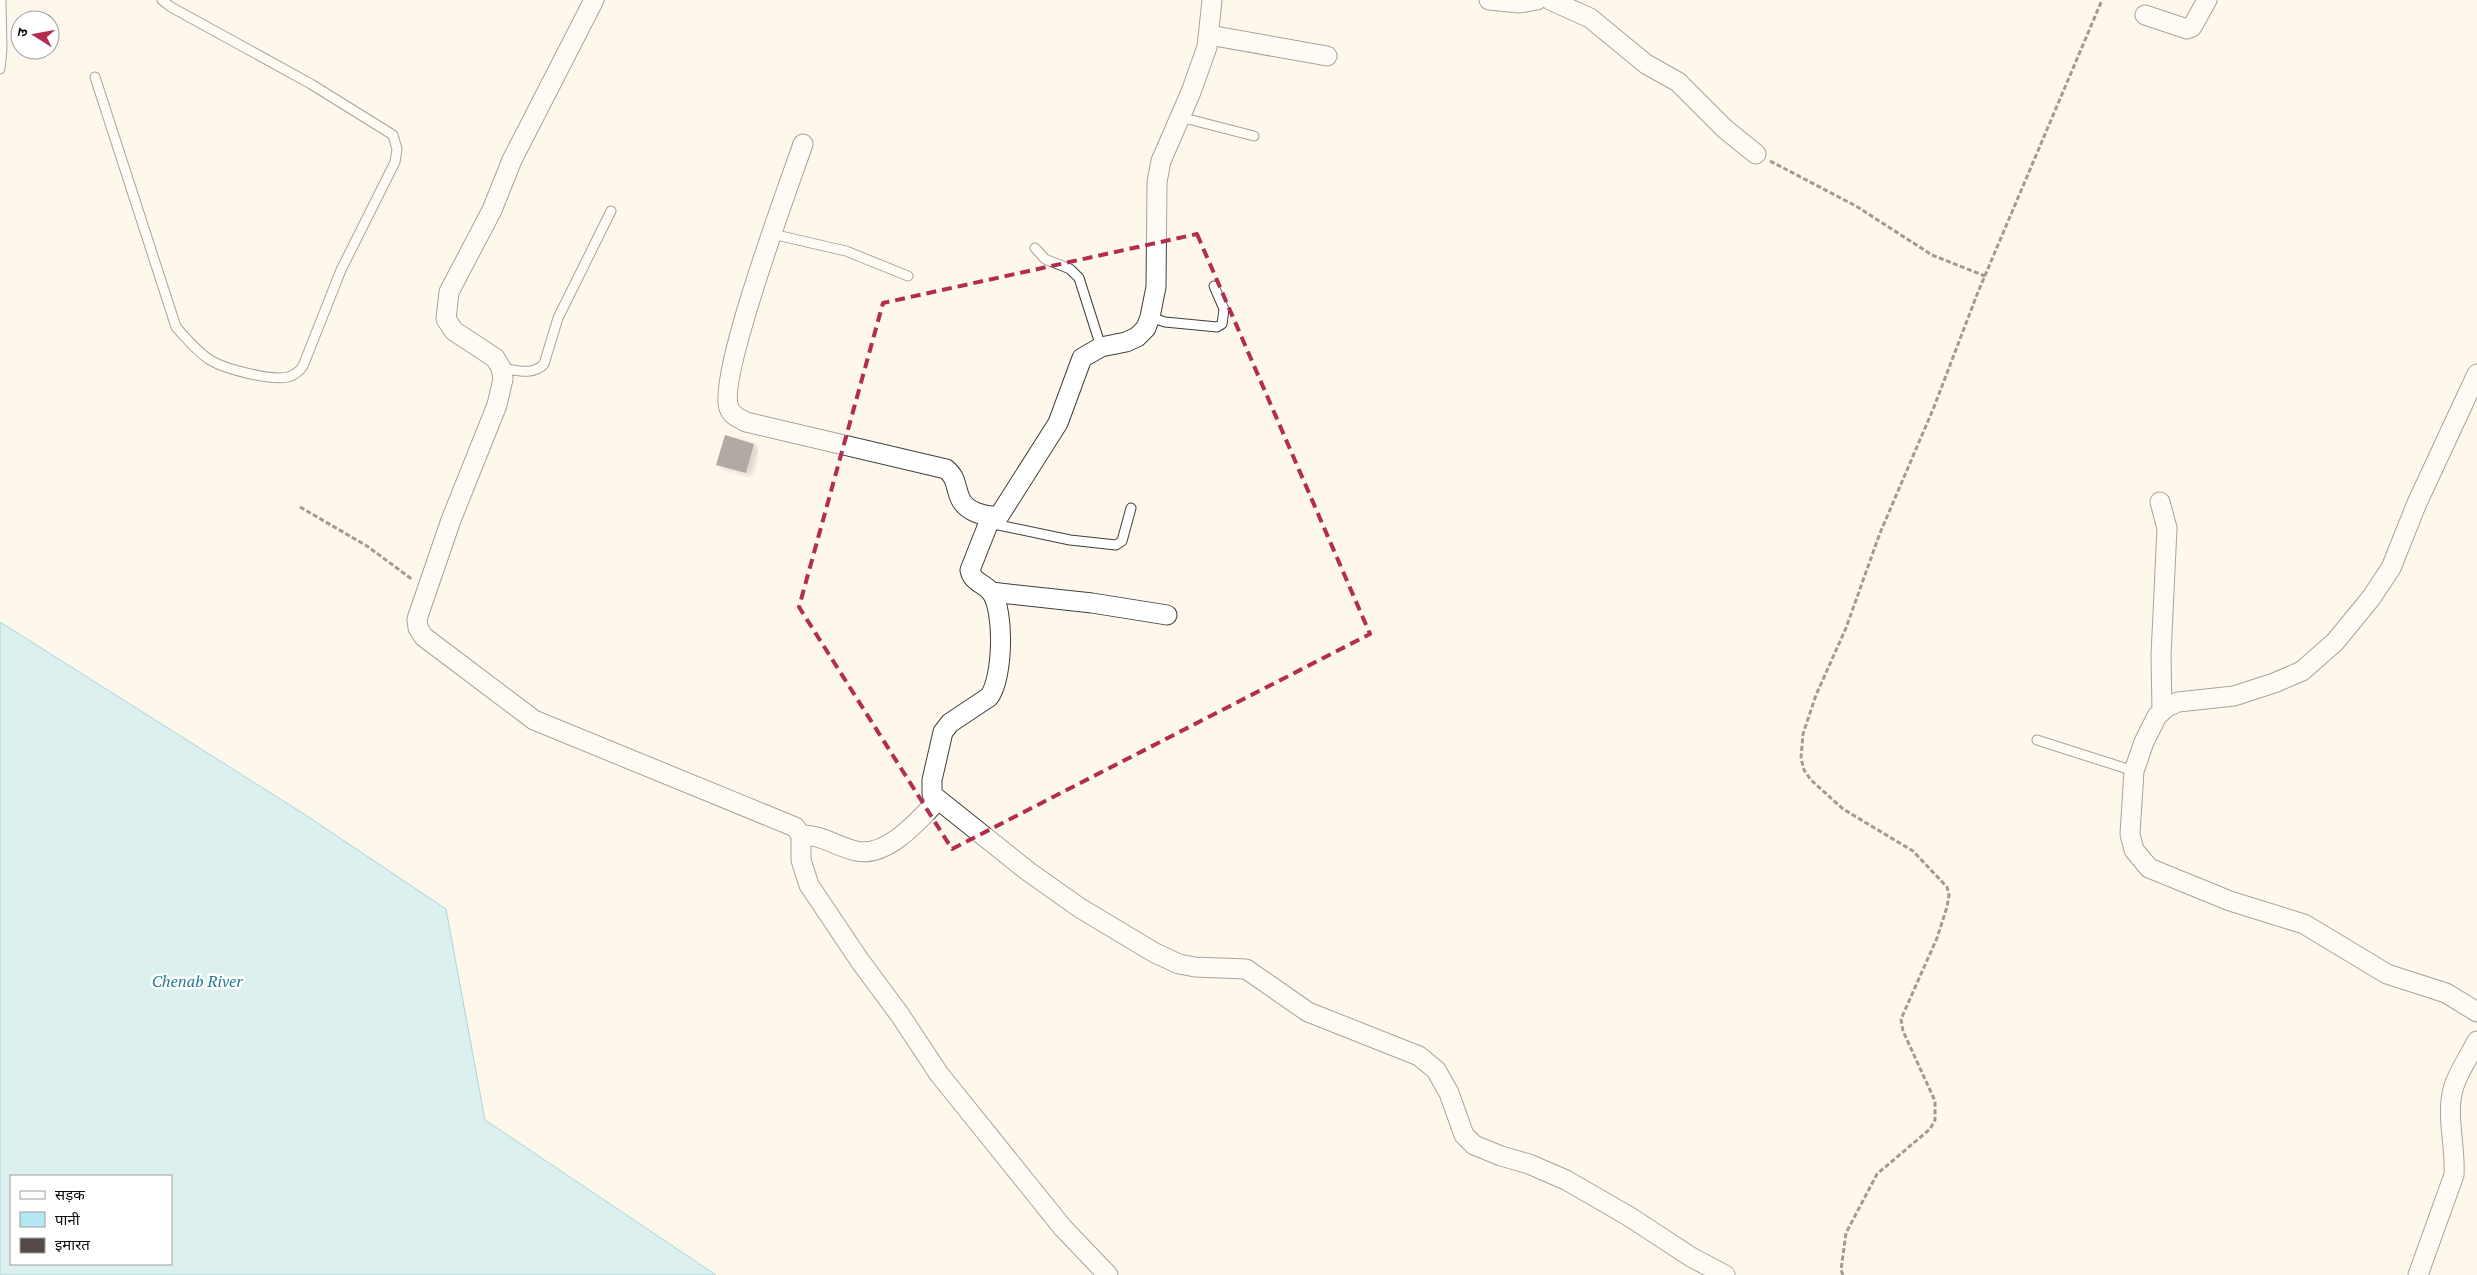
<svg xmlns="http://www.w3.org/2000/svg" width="2477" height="1275" font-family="'PT Serif','Noto Sans Devanagari',serif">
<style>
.water{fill:#b4e8f2;stroke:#40adc4;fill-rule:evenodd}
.building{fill:#544b49;filter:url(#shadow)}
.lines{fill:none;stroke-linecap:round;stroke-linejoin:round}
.service-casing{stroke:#3f3f3f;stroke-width:11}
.minor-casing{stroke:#3f3f3f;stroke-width:21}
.path{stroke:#2e2e2e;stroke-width:3;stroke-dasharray:5 2.5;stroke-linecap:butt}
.service{stroke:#fff;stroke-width:9}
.minor{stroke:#fff;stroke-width:19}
.marked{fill:none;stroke:#b32d51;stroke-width:4;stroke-dasharray:10 6;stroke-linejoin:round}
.labels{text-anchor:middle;stroke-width:5;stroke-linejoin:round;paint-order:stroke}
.water-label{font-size:16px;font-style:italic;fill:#1e7c95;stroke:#fff}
</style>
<defs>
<filter id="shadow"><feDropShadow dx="5.5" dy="3" stdDeviation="2.5" flood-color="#0004"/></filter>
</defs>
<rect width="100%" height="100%" fill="#fef7ec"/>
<path class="water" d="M 0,622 L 304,814 L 446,909 L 485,1120 L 716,1275 L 0,1275 ZM 11,1176 L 171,1176 L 171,1264 L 11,1264 Z"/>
<path class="building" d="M 725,435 L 754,444 L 746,473 L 716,465 Z"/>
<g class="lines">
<defs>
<g id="service">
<path d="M 0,69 L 2,49 L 1,0"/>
<path d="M 95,77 L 176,327 C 187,339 196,351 210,360 C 225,369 270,381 288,377 C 295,375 299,372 303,366 L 341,270 L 395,162 L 397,149 L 393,135 L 311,84 L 171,7 L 162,0"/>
<path d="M 1180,117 L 1254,136"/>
<path d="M 772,234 L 846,251 L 908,276"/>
<path d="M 1035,248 L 1045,259 L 1070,269 L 1079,278 L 1101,347"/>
<path d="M 1150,317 L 1165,322 L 1217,327 L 1222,324 L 1224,309 L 1214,286"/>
<path d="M 501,368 C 516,370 533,376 544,364 L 558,318 L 611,211"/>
<path d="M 989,523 L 1070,540 L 1116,545 L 1122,541 L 1131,508"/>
<path d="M 2037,740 L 2134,771"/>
</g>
<g id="minor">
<path d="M 594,0 L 512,160 L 492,210 L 449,292 L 446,319 L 454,331 L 495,358 L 501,368 L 503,379 L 497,405 L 451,520 L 417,619 L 418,628 L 424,637 L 534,720 L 795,827 L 801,835 L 801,860 L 809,885 L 860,961 L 900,1015 L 939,1074 L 1063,1228 L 1108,1275"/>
<path d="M 1489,0 L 1520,3 L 1537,0"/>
<path d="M 1550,0 L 1590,18 L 1646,64 L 1678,82 L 1725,129 L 1756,154"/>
<path d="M 2145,15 L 2187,29 L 2192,27 L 2207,0"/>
<path d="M 1209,35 L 1327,56"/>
<path d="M 803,144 C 789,185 717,377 729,408 C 732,416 739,418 746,422 L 946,469 C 957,478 955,486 960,498 C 966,512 985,517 999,516 L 1058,423 L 1082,358 L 1101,347 L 1126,342 L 1137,337 L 1146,328 L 1150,317 L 1156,287 L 1157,182 L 1161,161 L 1191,92 L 1207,47 L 1212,0"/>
<path d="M 2477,374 L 2417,503 L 2391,568 L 2371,598 L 2335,642 L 2302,671 L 2274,683 L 2234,696 L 2178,702 L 2167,707 L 2157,716 L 2144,742 L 2134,771 L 2130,834 L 2134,850 L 2149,868 L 2230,901 L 2304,924 L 2387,974 L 2446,993 L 2477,1012"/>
<path d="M 2160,502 L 2167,528 L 2161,655 L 2162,711"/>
<path d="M 991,517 L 970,570 C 972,582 984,583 991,592 C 1005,610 1003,679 989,697 L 950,723 L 943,732 L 932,780 L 932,794 L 935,797 L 1029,872 L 1080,908 L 1155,953 L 1179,964 L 1195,967 L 1246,969 L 1308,1012 L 1419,1056 L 1436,1070 L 1449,1093 L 1464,1135 L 1474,1145 L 1501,1156 L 1529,1164 L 1566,1180 L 1630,1217 L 1691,1257 L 1725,1275"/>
<path d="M 991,592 L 1092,603 L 1167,615"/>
<path d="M 801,835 C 821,834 837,847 856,851 C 887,858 919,820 938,800"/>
<path d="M 2418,1275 L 2454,1175 C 2456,1146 2445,1114 2454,1086 C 2459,1071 2470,1055 2477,1041"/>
</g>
</defs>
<use href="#service" class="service-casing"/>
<use href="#minor" class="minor-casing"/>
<g class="path">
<path d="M 1770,161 L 1856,206 L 1932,255 L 1985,276"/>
<path d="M 300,507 L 367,546 L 413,580"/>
<path d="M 1843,1275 L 1841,1270 L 1846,1233 L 1877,1174 L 1930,1129 L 1935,1120 L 1935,1101 L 1903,1031 L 1901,1019 L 1937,938 L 1947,907 L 1949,895 L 1947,887 L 1913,851 L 1843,809 L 1811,780 L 1804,770 L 1801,758 L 1803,734 L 1816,695 L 1846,628 L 1880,533 L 1934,407 L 1978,292 L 2102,0"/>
</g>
<use href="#service" class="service"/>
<use href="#minor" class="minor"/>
</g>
<path d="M0 0H2477V1275H0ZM 1197,234 L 1370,634 L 952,849 L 799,607 L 883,303 Z" fill="#fef7ec" fill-opacity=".55" fill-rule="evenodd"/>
<path class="marked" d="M 1197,234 L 1370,634 L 952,849 L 799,607 L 883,303 Z"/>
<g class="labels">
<g class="water-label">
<text x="197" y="987">Chenab River</text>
</g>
</g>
<rect x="10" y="1175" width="162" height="90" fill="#ffffff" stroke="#9e9e9e"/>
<rect x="20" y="1191" width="25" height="8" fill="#ffffff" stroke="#9e9e9e"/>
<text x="55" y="1200" font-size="15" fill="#0c0c0c">सड़क</text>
<rect x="20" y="1212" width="25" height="15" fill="#b4e8f2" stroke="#9e9e9e"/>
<text x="55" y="1225" font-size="15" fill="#0c0c0c">पानी</text>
<rect x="20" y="1238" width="25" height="15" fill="#544b49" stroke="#9e9e9e"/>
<text x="55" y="1250" font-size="15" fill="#0c0c0c">इमारत</text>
<g transform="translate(35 35) rotate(281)"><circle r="24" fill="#ffffff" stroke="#9e9e9e"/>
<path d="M0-4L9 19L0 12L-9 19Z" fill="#b32d51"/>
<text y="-8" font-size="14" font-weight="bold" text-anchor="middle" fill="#0c0c0c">उ</text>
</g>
</svg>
